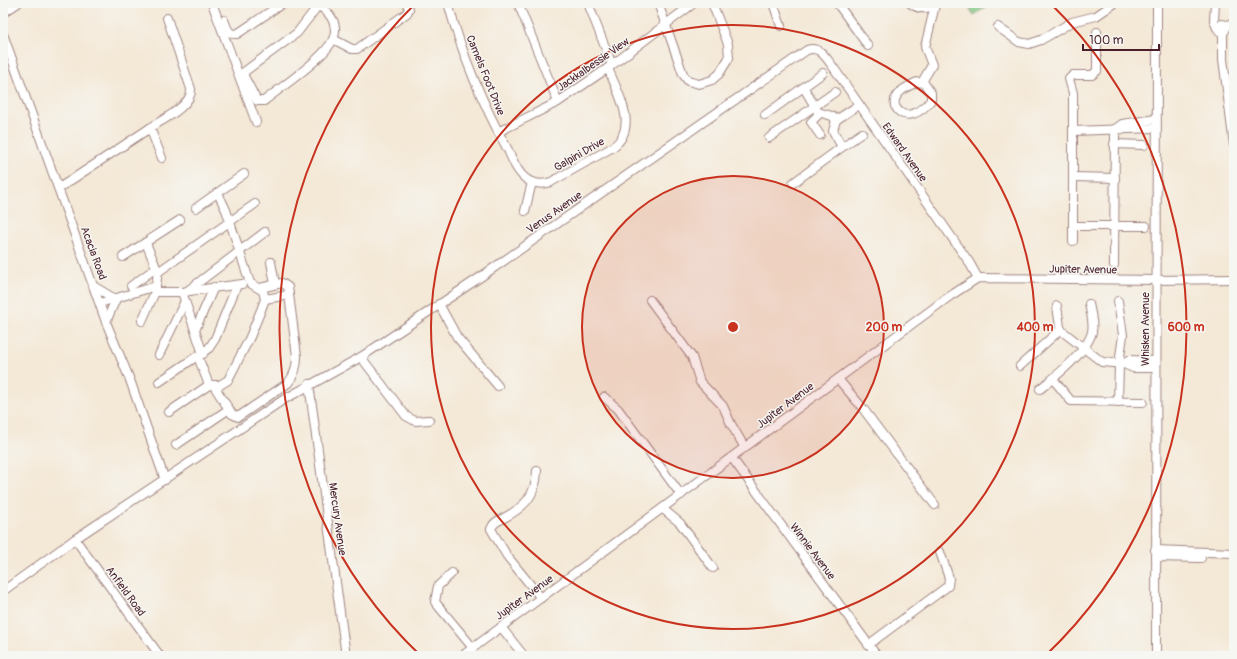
<svg xmlns="http://www.w3.org/2000/svg" width="1237" height="659" font-family="Pangolin,sans-serif">
<style>
.green{fill:#82ca86;stroke:#667458}
.lines{fill:none;stroke-linecap:round;stroke-linejoin:round}
.minor-casing{stroke:#9f8480;stroke-width:10}
.minor{stroke:#fff;stroke-width:8}
.ring{fill:none;stroke:#c8321e;stroke-width:2}
.labels{text-anchor:middle;stroke-width:3;stroke-linejoin:round;paint-order:stroke}
.street-label{font-size:11px;fill:#4a1f2b;stroke:#f6f6f2}
.centre{fill:#c8321e;stroke:#f6f6f2;stroke-width:2}
.ring-label{font-size:12px;text-anchor:middle;font-weight:bold;fill:#c8321e;stroke:#f6f6f2;stroke-width:3;stroke-linejoin:round;paint-order:stroke}
</style>
<rect width="100%" height="100%" fill="#f6f6f2"/>
<filter id="ink" filterUnits="userSpaceOnUse"><feTurbulence type="fractalNoise" baseFrequency=".025" numOctaves="2"/><feDisplacementMap in="SourceGraphic" scale="8" xChannelSelector="R" yChannelSelector="G"/><feConvolveMatrix kernelMatrix="1 2 1 2 8 2 1 2 1" color-interpolation-filters="sRGB"/></filter>
<filter id="wash" filterUnits="userSpaceOnUse"><feTurbulence type="fractalNoise" baseFrequency=".012" numOctaves="4" result="noise"/><feDisplacementMap in="SourceGraphic" scale="16" xChannelSelector="R" yChannelSelector="G"/><feGaussianBlur stdDeviation="0.9" result="paint"/><feColorMatrix in="noise" values="0 0 0 0 0 0 0 0 0 0 0 0 0 0 0 0 0 1.4 0 .05"/><feComposite in="paint" operator="in"/></filter>
<g filter="url(#wash)">
<rect width="100%" height="100%" fill="#f4e8d6"/>
<path class="green" d="M 966,3 L 992,3 L 974,15 Z"/>
</g>
<g filter="url(#ink)">
<g class="lines">
<defs>
<g id="minor">
<path d="M 212,3 L 256,122"/>
<path d="M 448,3 C 462,54 482,103 508,150 C 512,159 517,172 525,178 C 532,184 543,185 551,182 L 613,147 C 640,127 617,92 608,68"/>
<path d="M 518,3 L 558,102"/>
<path d="M 588,3 L 612,65"/>
<path d="M 658,3 L 683,74 L 688,81 L 699,84 L 712,80 L 719,74 L 729,58 L 728,44 L 712,3"/>
<path d="M 773,3 L 781,26"/>
<path d="M 837,3 L 868,46"/>
<path d="M 910,3 C 920,11 928,9 938,3"/>
<path d="M 1215,3 L 1214,21 L 1217,28"/>
<path d="M 319,6 C 330,13 338,23 334,37 C 328,56 280,88 264,101 L 257,101 L 244,76 L 244,72 L 297,33 L 320,3"/>
<path d="M 3,13 L 18,3"/>
<path d="M 224,20 C 227,27 228,35 237,34 L 283,3"/>
<circle cx="1222" cy="28" r="4"/>
<path d="M 1224,25 L 1234,24"/>
<path d="M 998,27 L 1019,42 L 1029,44 L 1041,40 L 1072,22 L 1096,16 L 1115,3"/>
<path d="M 1223,32 L 1223,59 L 1234,145"/>
<path d="M 3,34 L 106,322 L 130,380 L 165,480"/>
<path d="M 333,39 L 352,49 L 357,49 L 407,13 L 409,9 L 407,3"/>
<path d="M 917,82 L 924,83 L 931,93 L 931,100 C 922,112 904,123 895,106 C 892,93 907,87 917,82 Z"/>
<path d="M 922,82 L 932,65 L 925,47 L 935,5"/>
<path d="M 804,88 L 818,112 L 832,116 L 836,120 L 859,105"/>
<path d="M 820,113 L 811,122 L 820,135"/>
<path d="M 765,115 L 823,73"/>
<path d="M 836,120 L 833,131 L 842,147 L 862,133"/>
<path d="M 150,128 C 162,120 193,105 191,89 L 167,18"/>
<path d="M 1115,129 L 1122,124 L 1156,119"/>
<path d="M 1073,131 L 1156,128"/>
<path d="M 498,132 L 558,102 L 608,68 L 694,3"/>
<path d="M 769,138 L 835,92"/>
<path d="M 1114,144 L 1144,145"/>
<path d="M 1073,177 L 1115,178"/>
<path d="M 793,183 L 842,147"/>
<path d="M 59,188 L 150,128 L 162,158"/>
<path d="M 196,208 L 244,174"/>
<path d="M 525,211 L 532,182"/>
<path d="M 1073,226 L 1146,226"/>
<path d="M 1073,241 L 1073,93 L 1069,79 L 1073,75 L 1092,75 L 1097,71 L 1097,32"/>
<path d="M 123,257 L 180,220"/>
<path d="M 271,262 L 275,284"/>
<path d="M 1114,265 L 1115,129"/>
<path d="M 158,272 L 255,204"/>
<path d="M 131,286 L 156,268"/>
<path d="M 95,287 L 115,299"/>
<path d="M 155,292 L 182,292 L 242,284"/>
<path d="M 182,292 L 203,354"/>
<path d="M 186,292 L 265,232"/>
<path d="M 265,299 L 289,295"/>
<path d="M 650,300 L 692,357 L 700,382 L 723,406 L 731,424 L 745,448"/>
<path d="M 1118,301 L 1123,335 L 1119,364 L 1118,402"/>
<path d="M 100,303 L 156,286"/>
<path d="M 439,304 L 457,337 L 498,386"/>
<path d="M 1057,306 L 1060,327 L 1062,331 L 1102,362 L 1124,364 L 1129,360 L 1156,361"/>
<path d="M 142,321 L 155,292 L 158,272 L 146,243"/>
<path d="M 106,322 L 116,299"/>
<path d="M 196,328 L 214,287"/>
<path d="M 159,355 L 185,301"/>
<path d="M 198,357 L 209,385"/>
<path d="M 361,357 L 406,416 L 415,421 L 429,420"/>
<path d="M 1124,364 L 1133,368 L 1156,368"/>
<path d="M 1020,366 L 1061,329"/>
<path d="M 838,379 L 861,406 L 935,505"/>
<path d="M 1053,379 L 1071,401 L 1143,402"/>
<path d="M 159,382 L 209,348 L 215,339 L 237,285"/>
<path d="M 309,384 L 346,656"/>
<path d="M 214,386 L 232,414 L 238,417 L 288,383 C 295,375 297,366 297,356 L 288,287 L 282,283 L 260,288"/>
<path d="M 1040,389 C 1055,377 1087,352 1092,332 C 1094,324 1091,313 1089,304"/>
<path d="M 604,397 L 618,409 L 681,495"/>
<path d="M 169,412 L 209,385 L 220,385 L 228,380 L 250,337 L 261,310 L 265,299 L 263,291 L 250,283 L 226,210 L 218,193"/>
<path d="M 176,445 L 229,409"/>
<path d="M 732,458 L 877,656"/>
<path d="M 537,471 C 536,497 523,508 502,519 C 497,521 493,523 491,529 L 507,556 L 541,598"/>
<path d="M 663,509 L 680,523 L 713,568"/>
<path d="M 75,539 L 160,656"/>
<path d="M 1155,550 L 1234,553"/>
<path d="M 1156,557 L 1201,558"/>
<path d="M 452,573 L 438,586 L 435,602 L 473,648"/>
<path d="M 3,591 L 75,539 L 283,400 L 361,357 L 482,276 L 807,50 C 819,46 824,55 831,64 L 969,262 L 978,278"/>
<path d="M 501,627 L 524,656"/>
<path d="M 868,645 L 948,586 L 949,578 L 940,552"/>
<path d="M 462,656 L 950,296 L 978,278 L 1156,280 L 1234,279"/>
<path d="M 1156,656 L 1157,3"/>
</g>
</defs>
<use href="#minor" class="minor-casing"/>
<use href="#minor" class="minor"/>
</g>
</g>
<circle cx="733" cy="327" r="151" fill="#c8321e" fill-opacity=".12"/>
<g class="ring">
<circle cx="733" cy="327" r="151"/>
<circle cx="733" cy="327" r="302"/>
<path d="M421 656A453 453 0 0 1 415 4M1051 4A453 453 0 0 1 1045 656"/>
</g>
<g class="labels">
<g class="street-label">
<text transform="translate(593 64) rotate(-35)" y="4">Jackkalbessie View</text>
<text transform="translate(486 75) rotate(68)" y="4">Camels Foot Drive</text>
<text transform="translate(905 152) rotate(55)" y="4">Edward Avenue</text>
<text transform="translate(579 154) rotate(-30)" y="4">Galpini Drive</text>
<text transform="translate(554 212) rotate(-35)" y="4">Venus Avenue</text>
<text transform="translate(94 253) rotate(70)" y="4">Acacia Road</text>
<text transform="translate(1083 269) rotate(1)" y="4">Jupiter Avenue</text>
<text transform="translate(1145 329) rotate(-90)" y="4">Whisken Avenue</text>
<text transform="translate(785 405) rotate(-37)" y="4">Jupiter Avenue</text>
<text transform="translate(338 519) rotate(82)" y="4">Mercury Avenue</text>
<text transform="translate(813 551) rotate(53)" y="4">Winnie Avenue</text>
<text transform="translate(126 591) rotate(54)" y="4">Anfield Road</text>
<text transform="translate(524 597) rotate(-36)" y="4">Jupiter Avenue</text>
</g>
</g>
<circle cx="733" cy="327" r="6" class="centre"/>
<g class="ring-label">
<text x="884" y="331">200 m</text>
<text x="1035" y="331">400 m</text>
<text x="1186" y="331">600 m</text>
</g>
<rect width="1237" height="659" fill="none" stroke="#f6f6f2" stroke-width="16"/>
<path d="M1083 44v6h76v-6" fill="none" stroke="#4a1f2b" stroke-width="2"/>
<text x="1089" y="44" font-size="12" fill="#4a1f2b" stroke="#f6f6f2" stroke-width="3" paint-order="stroke">100 m</text>
</svg>
